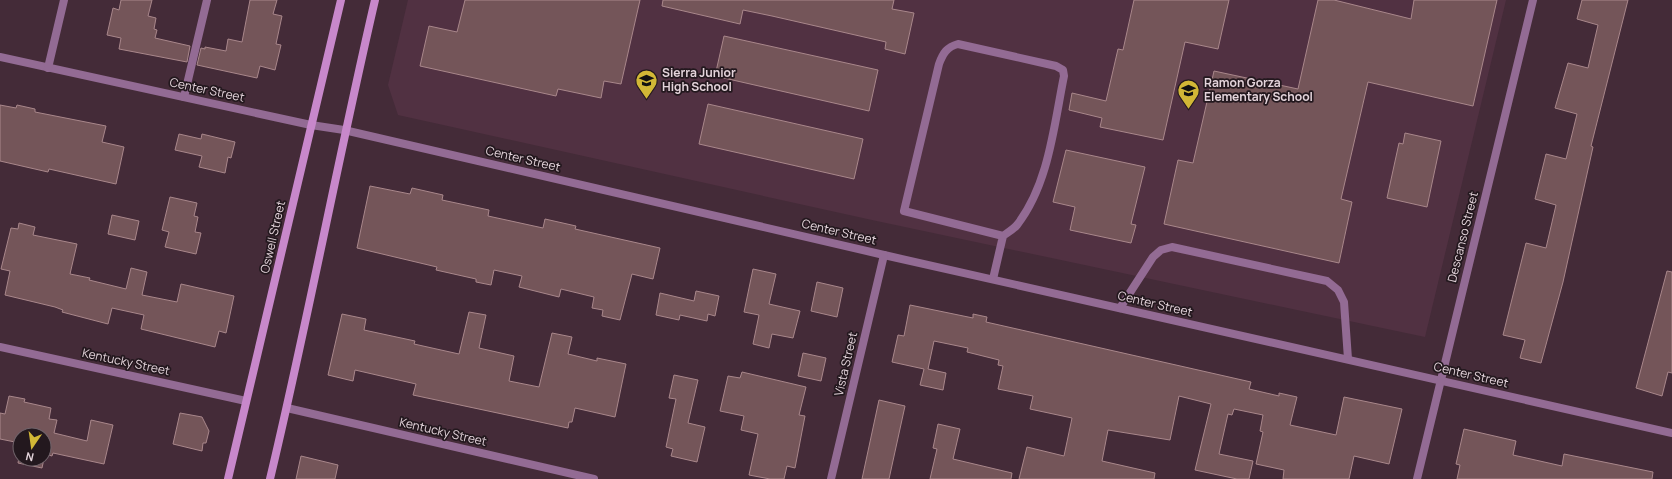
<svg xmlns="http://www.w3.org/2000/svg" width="1672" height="479" font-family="Manrope,sans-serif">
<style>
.built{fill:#513142}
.building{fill:#745559;stroke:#a9878b}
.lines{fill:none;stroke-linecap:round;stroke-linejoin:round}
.service{stroke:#936b94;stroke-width:8}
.minor{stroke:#936b94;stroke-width:8}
.secondary{stroke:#c888cb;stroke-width:8}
.labels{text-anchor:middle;stroke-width:3.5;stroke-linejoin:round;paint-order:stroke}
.poi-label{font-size:12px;font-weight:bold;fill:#e4d4db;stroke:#23181e;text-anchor:start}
.street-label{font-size:12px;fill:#e4d4db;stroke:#23181e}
</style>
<rect width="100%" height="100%" fill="#442b38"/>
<path class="built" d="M 408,0 L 1506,0 L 1425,337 L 872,220 L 398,115 L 388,85 Z"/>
<g class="building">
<path d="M 121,0 L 152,0 L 148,16 L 156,18 L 154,29 L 157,30 L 155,38 L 190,46 L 187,62 L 119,49 L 121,38 L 107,35 L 113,8 L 119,10 Z"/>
<path d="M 250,0 L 277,0 L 273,14 L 282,16 L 276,44 L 281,45 L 275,70 L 260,66 L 257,78 L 197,65 L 201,48 L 205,49 L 205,47 L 226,51 L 228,39 L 242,42 Z"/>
<path d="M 465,0 L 640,0 L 621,84 L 604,81 L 601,98 L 558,89 L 556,96 L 420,66 L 429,26 L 457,32 Z"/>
<path d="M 663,0 L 894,0 L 892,9 L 914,13 L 905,54 L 885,49 L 886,42 L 772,16 L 743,10 L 740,24 L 662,6 Z"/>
<path d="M 1134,0 L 1229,0 L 1218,49 L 1185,42 L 1163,140 L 1100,127 L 1102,118 L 1069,110 L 1072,93 L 1106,101 L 1118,49 L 1123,50 Z"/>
<path d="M 1318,0 L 1334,0 L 1411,19 L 1414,0 L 1497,0 L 1473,106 L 1368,82 L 1341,199 L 1352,202 L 1339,263 L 1164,224 L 1178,160 L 1193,163 L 1214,71 L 1298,89 Z"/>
<path d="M 1582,0 L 1628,0 L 1591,146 L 1593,147 L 1563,282 L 1541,363 L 1520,358 L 1525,340 L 1503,335 L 1526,243 L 1546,248 L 1556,205 L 1535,199 L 1546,154 L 1566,159 L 1577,114 L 1555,108 L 1568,63 L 1588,68 L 1598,25 L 1577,19 Z"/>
<path d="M 724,36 L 878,70 L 869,111 L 715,76 Z"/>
<path d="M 708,104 L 863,139 L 854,179 L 699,144 Z"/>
<path d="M 0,105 L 16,108 L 17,105 L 35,109 L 35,112 L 106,126 L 102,142 L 124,147 L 116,184 L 49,169 L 48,172 L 0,161 Z"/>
<path d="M 1405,133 L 1441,141 L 1427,207 L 1387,198 L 1399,143 L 1403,144 Z"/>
<path d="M 179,134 L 201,139 L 202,134 L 235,142 L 231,158 L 228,157 L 225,173 L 199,167 L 202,156 L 175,150 Z"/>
<path d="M 1066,150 L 1145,167 L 1131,224 L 1136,225 L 1131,243 L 1070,230 L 1075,207 L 1053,202 Z"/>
<path d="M 370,186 L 410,194 L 412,188 L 443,195 L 442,200 L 489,210 L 488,216 L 543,228 L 545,219 L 576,226 L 575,229 L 660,248 L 653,279 L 632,274 L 620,320 L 602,316 L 603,310 L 592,308 L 594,297 L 561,289 L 559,297 L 519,287 L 522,276 L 494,270 L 491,285 L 476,282 L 476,279 L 436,270 L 437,267 L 357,248 Z"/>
<path d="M 170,197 L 197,203 L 194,216 L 198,217 L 195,232 L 201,233 L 196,254 L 165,247 L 169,232 L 162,230 Z"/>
<path d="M 112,215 L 139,221 L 135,240 L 108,234 Z"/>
<path d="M 19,223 L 35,227 L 33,235 L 77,244 L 70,274 L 90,278 L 89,280 L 126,289 L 131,268 L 147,272 L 142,295 L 177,302 L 181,284 L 234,296 L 226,333 L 219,331 L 215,347 L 141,329 L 144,315 L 112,308 L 108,324 L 62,312 L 63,310 L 55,307 L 5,295 L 10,271 L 1,269 L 11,228 L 18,229 Z"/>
<path d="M 753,269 L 776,274 L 769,304 L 800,311 L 793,338 L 772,334 L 769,348 L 753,344 L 759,315 L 744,312 Z"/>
<path d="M 1667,271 L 1672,272 L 1672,373 L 1668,372 L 1662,396 L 1636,388 Z"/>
<path d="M 817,282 L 843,288 L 837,317 L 811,311 Z"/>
<path d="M 696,291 L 719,296 L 715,316 L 708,314 L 707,321 L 680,315 L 679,320 L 656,315 L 660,293 L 694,301 Z"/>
<path d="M 910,305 L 973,318 L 973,314 L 987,317 L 986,322 L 1251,382 L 1249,389 L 1279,396 L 1279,393 L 1297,397 L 1290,425 L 1336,435 L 1344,397 L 1402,409 L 1389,464 L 1354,456 L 1349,479 L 1283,479 L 1284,470 L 1256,464 L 1263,432 L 1260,431 L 1263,415 L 1234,409 L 1232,415 L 1228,414 L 1219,454 L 1253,461 L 1249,479 L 1237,479 L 1195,470 L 1211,404 L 1179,396 L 1170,440 L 1108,430 L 1102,461 L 1155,473 L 1154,479 L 1019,479 L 1027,447 L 1064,456 L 1072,418 L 1030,409 L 1033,396 L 998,389 L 1003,366 L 998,365 L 999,360 L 967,352 L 968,348 L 934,341 L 928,369 L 946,373 L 943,390 L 920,385 L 924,369 L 892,362 L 898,335 L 904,336 Z"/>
<path d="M 469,312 L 486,315 L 479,348 L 514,356 L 509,381 L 539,387 L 552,333 L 572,337 L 568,354 L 597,361 L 597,358 L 626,364 L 615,417 L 575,408 L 572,422 L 569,422 L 568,428 L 413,395 L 416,384 L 355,370 L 353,381 L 328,375 L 342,314 L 366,319 L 364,330 L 415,341 L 414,344 L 459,354 Z"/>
<path d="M 803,353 L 826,358 L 821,381 L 798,376 Z"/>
<path d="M 742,372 L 806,387 L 799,415 L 805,416 L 795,468 L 787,466 L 784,479 L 770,479 L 749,475 L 758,434 L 741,430 L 744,416 L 720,411 L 728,376 L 740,378 Z"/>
<path d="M 674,375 L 698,380 L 688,423 L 705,427 L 697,462 L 671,456 L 673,449 L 666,447 L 676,399 L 669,398 Z"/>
<path d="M 9,396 L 25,399 L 24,402 L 51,408 L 49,419 L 57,420 L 54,433 L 87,441 L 91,420 L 113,425 L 104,464 L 53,453 L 52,456 L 45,454 L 42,468 L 18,463 L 20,452 L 20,459 L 44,459 L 44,435 L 20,435 L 20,443 L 0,439 L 0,413 L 5,414 Z"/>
<path d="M 879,400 L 905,406 L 889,479 L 862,479 Z"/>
<path d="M 180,413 L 202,417 L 209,431 L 206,443 L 203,443 L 202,451 L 173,444 Z"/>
<path d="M 938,424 L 960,429 L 953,459 L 1012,473 L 1011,479 L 930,479 L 937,449 L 933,448 Z"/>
<path d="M 1464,429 L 1516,441 L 1513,455 L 1562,466 L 1564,454 L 1653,472 L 1652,479 L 1457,479 L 1460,465 L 1456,464 Z"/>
<path d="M 301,456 L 338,465 L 335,479 L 296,479 Z"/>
</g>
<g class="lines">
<g class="service">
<path d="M 184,97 L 207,0"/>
<path d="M 993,279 L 1003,236 C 1007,233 1014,229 1017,225 C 1049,184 1054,125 1064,76 L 1063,70 L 1056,66 L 958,44 C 947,47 943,53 939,64 L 904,211 L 1003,236"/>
<path d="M 1120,308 L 1153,257 L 1161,250 L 1172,247 L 1327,281 L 1338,290 L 1344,302 L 1348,359"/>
</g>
<g class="minor">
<path d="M 0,57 L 311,125 L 344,130 L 884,255 L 1672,433"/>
<path d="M 48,68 L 64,0"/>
<path d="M 0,347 L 246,401"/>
<path d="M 287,408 L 594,479"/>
<path d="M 831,479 L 884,255"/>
<path d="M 1417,479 L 1533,0"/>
</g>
<g class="secondary">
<path d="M 228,479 L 341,0"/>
<path d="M 270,479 C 308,320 338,159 375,0"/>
</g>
</g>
<defs>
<symbol id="school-pin" viewBox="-11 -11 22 30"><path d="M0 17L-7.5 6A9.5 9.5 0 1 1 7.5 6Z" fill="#d2b736" stroke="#23181e"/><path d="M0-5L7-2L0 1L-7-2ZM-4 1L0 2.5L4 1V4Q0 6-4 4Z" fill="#111"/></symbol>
</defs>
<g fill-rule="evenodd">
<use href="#school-pin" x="634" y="68" width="25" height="34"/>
<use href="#school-pin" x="1176" y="78" width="25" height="34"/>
</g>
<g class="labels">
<g class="poi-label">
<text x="662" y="77">Sierra Junior<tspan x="662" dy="14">High School</tspan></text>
<text x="1204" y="87">Ramon Gorza<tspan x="1204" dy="14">Elementary School</tspan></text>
</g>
<g class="street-label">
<text transform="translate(207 90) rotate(12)" y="4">Center Street</text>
<text transform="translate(523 159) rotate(13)" y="4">Center Street</text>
<text transform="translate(839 232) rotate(13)" y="4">Center Street</text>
<text transform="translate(273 237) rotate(-77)" y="4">Oswell Street</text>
<text transform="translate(1463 237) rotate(-76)" y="4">Descanso Street</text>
<text transform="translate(1155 304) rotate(13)" y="4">Center Street</text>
<text transform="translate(126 362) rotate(12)" y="4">Kentucky Street</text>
<text transform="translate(846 364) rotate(-77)" y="4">Vista Street</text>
<text transform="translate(1471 375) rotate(13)" y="4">Center Street</text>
<text transform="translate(443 432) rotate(13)" y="4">Kentucky Street</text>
</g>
</g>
<g transform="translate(32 447) rotate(193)"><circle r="19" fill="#23181e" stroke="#70636a"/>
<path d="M0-3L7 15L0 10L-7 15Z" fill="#d2b736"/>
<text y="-6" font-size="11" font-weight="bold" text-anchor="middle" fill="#e4d4db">N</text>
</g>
</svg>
